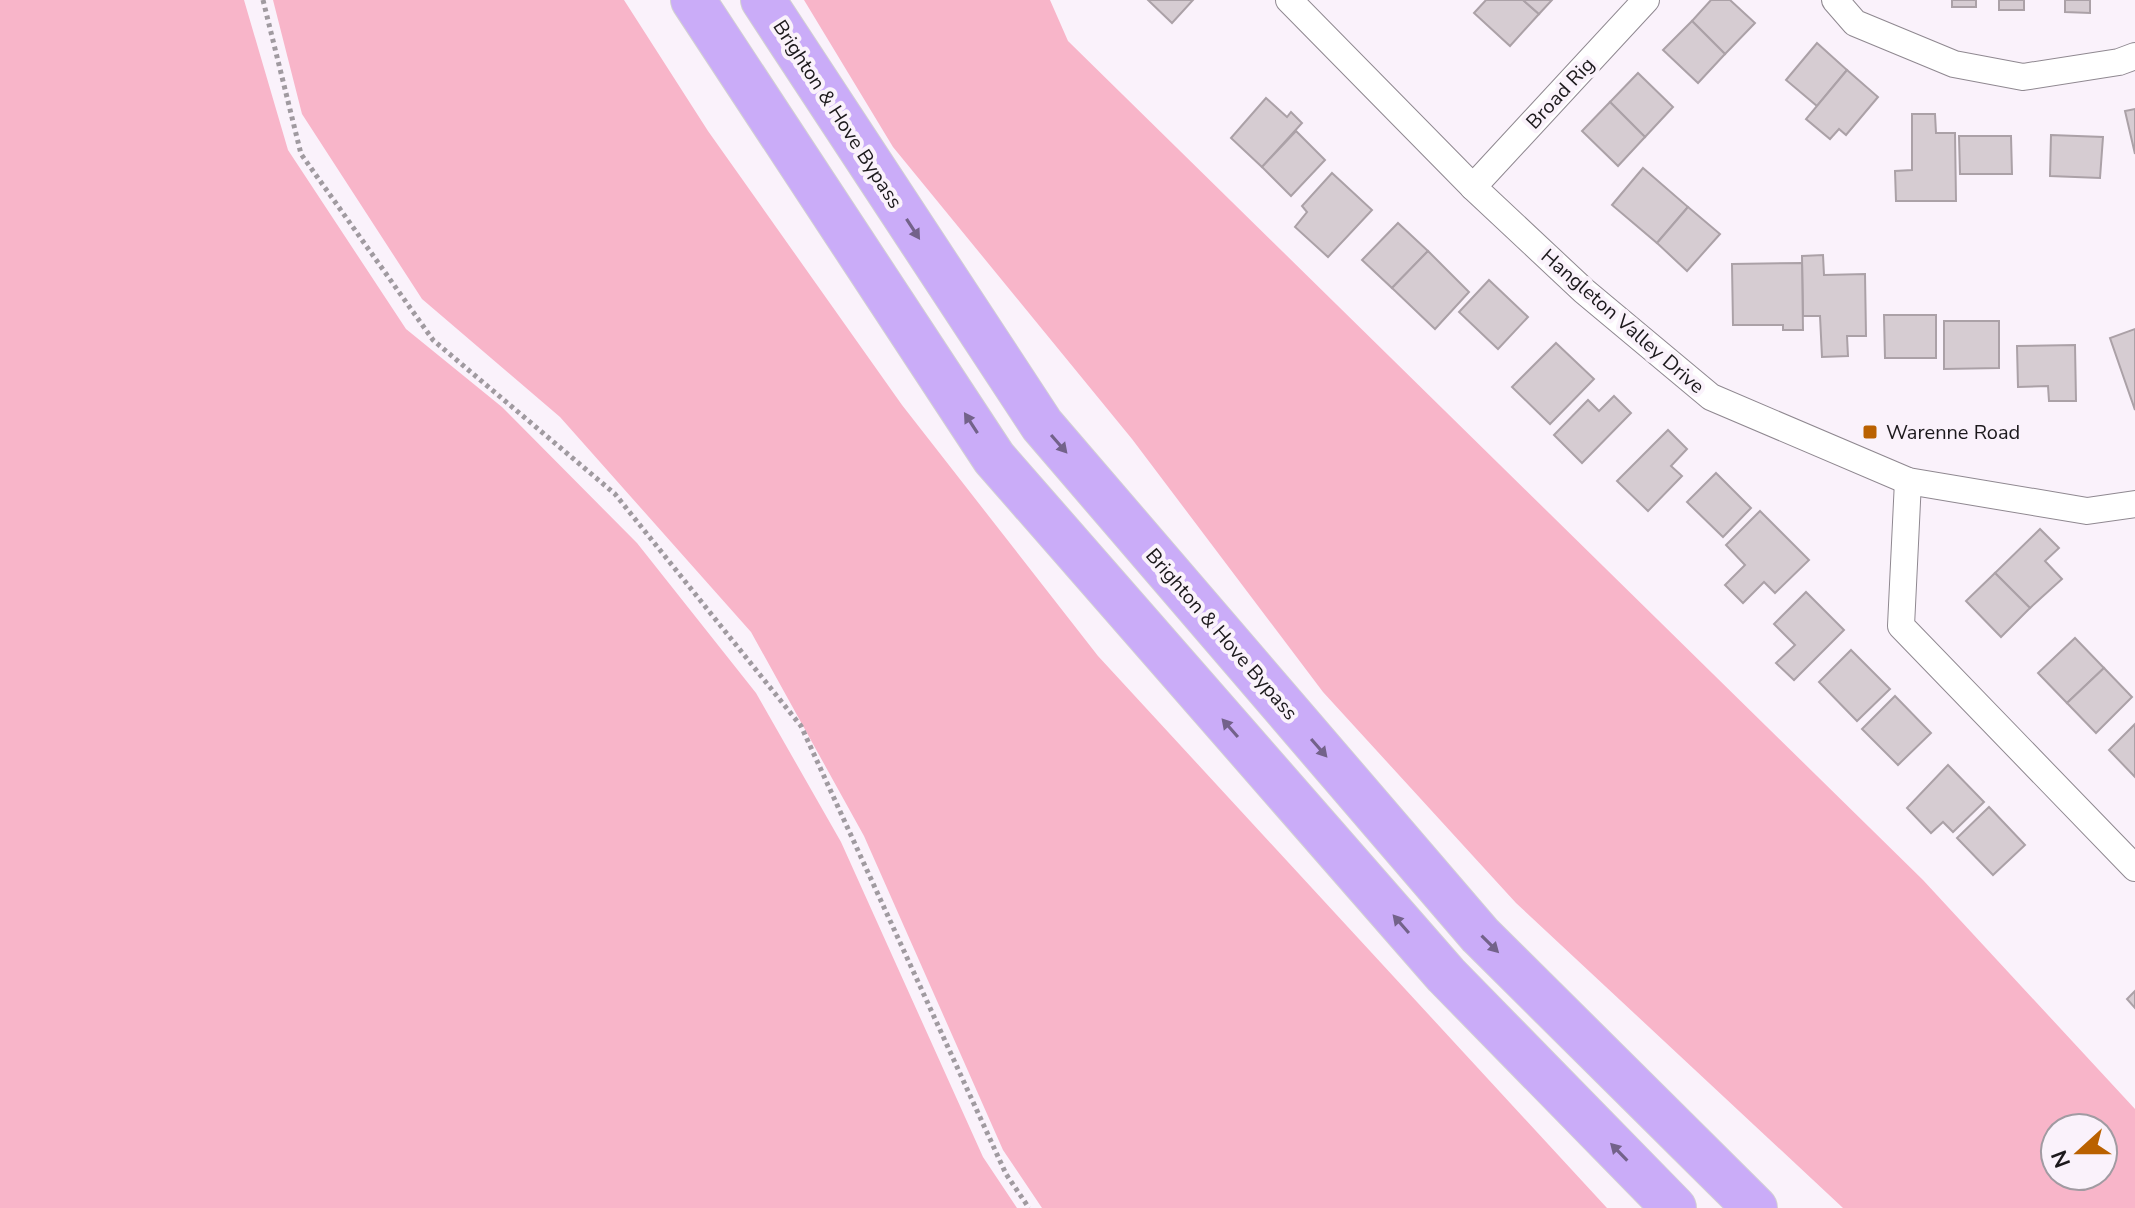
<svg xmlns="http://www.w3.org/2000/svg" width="2135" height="1208" font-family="'Nunito Sans',sans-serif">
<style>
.green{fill:#f8b5c9;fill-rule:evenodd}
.building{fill:#d6ccd2;stroke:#aba1a7;stroke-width:2}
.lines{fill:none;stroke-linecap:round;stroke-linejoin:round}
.minor-casing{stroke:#8f8890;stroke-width:28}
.trunk-casing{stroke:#d2d1d2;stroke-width:46}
.path{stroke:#a09aa0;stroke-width:5;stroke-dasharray:4 4;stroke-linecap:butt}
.minor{stroke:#fff;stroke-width:26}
.trunk{stroke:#caacf8;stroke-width:44}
.oneway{fill:#73628a}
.poi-dot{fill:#ba6100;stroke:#faf2fb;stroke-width:3}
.labels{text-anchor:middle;stroke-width:8;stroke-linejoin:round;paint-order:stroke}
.street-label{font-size:20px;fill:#1c191c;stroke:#faf2fb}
.poi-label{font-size:20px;fill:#1c191c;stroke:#faf2fb;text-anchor:start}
</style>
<rect width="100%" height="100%" fill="#faf2fb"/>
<g class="green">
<path d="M 0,0 L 244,0 L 288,150 L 406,329 L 502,407 L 637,543 L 756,693 L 841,842 L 983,1157 L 1017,1208 L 0,1208 Z"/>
<path d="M 273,0 L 624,0 L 708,131 L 902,405 L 1098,656 L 1607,1208 L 1042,1208 L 1003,1150 L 864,836 L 751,632 L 560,417 L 422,299 L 302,114 Z"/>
<path d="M 804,0 L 1050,0 L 1068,41 L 1923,880 L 2135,1109 L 2135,1208 L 1843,1208 L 1516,903 L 1323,692 L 1132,439 L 893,147 ZM 2055,1128 L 2103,1128 L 2103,1176 L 2055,1176 Z"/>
</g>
<g class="building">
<path d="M 1148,0 L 1193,0 L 1172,23 Z"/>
<path d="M 1486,0 L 1523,0 L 1539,14 L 1510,46 L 1474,13 Z"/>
<path d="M 1523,0 L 1552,0 L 1539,14 Z"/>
<path d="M 1711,0 L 1730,0 L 1755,23 L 1725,54 L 1692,21 Z"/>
<rect x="1952" y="0" width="24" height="7"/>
<rect x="1999" y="0" width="25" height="10"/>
<path d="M 2065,0 L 2090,0 L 2090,13 L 2065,12 Z"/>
<path d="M 1692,21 L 1725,54 L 1698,83 L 1663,50 Z"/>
<path d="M 1817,43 L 1847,70 L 1817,106 L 1786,80 Z"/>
<path d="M 1847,70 L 1878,97 L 1846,135 L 1839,129 L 1830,139 L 1806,119 Z"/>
<path d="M 1638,73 L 1673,107 L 1645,137 L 1610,102 Z"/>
<path d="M 1266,98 L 1287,117 L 1291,112 L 1302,123 L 1262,167 L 1231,138 Z"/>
<path d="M 1610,102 L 1645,137 L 1618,166 L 1582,131 Z"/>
<path d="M 2135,109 L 2135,154 L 2125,111 Z"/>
<path d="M 1912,114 L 1935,114 L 1936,133 L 1955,133 L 1956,201 L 1896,201 L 1895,171 L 1912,170 Z"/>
<path d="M 1296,131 L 1325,160 L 1291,196 L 1262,167 Z"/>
<path d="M 2051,135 L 2103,137 L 2100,178 L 2050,176 Z"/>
<path d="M 1959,136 L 2011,136 L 2012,174 L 1960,174 Z"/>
<path d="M 1643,168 L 1688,207 L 1657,243 L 1612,205 Z"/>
<path d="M 1332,173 L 1372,210 L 1328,257 L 1295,227 L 1307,212 L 1302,206 Z"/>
<path d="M 1688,207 L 1720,234 L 1687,271 L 1657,243 Z"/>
<path d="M 1398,223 L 1428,251 L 1392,288 L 1362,260 Z"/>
<path d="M 1428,251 L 1469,292 L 1435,329 L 1392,288 Z"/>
<path d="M 1823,255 L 1824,275 L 1865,274 L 1866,336 L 1847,336 L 1848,356 L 1822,357 L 1820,316 L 1803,316 L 1802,256 Z"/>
<path d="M 1802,263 L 1803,330 L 1783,330 L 1783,325 L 1733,325 L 1732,264 Z"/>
<path d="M 1489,280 L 1528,317 L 1498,349 L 1459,312 Z"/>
<path d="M 1884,315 L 1936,315 L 1936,358 L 1885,358 Z"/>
<path d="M 1944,321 L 1999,321 L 1999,368 L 1944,369 Z"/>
<path d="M 2135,329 L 2135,410 L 2110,338 Z"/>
<path d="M 1556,343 L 1594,379 L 1550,424 L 1512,387 Z"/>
<path d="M 2075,345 L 2076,401 L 2049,401 L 2048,386 L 2018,387 L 2017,346 Z"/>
<path d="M 1614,396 L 1631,413 L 1582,463 L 1554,435 L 1588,400 L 1599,411 Z"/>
<path d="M 1668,430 L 1687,449 L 1671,466 L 1682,476 L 1648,511 L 1617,481 Z"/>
<path d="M 1716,473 L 1751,508 L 1723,537 L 1687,502 Z"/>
<path d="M 1760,511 L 1809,560 L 1775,593 L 1764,582 L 1743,603 L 1725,585 L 1745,565 L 1726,545 Z"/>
<path d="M 2040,529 L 2059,548 L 2045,561 L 2062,579 L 2030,608 L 1995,573 Z"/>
<path d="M 1995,573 L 2030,608 L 2001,637 L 1966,601 Z"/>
<path d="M 1806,592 L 1844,630 L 1794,680 L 1776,663 L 1795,645 L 1774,624 Z"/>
<path d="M 2075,638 L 2104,668 L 2067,703 L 2038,673 Z"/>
<path d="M 1851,650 L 1890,689 L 1857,721 L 1819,682 Z"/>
<path d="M 2104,668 L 2132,697 L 2096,733 L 2067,703 Z"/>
<path d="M 1895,696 L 1931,733 L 1898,765 L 1862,729 Z"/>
<path d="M 2135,724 L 2135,777 L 2109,750 Z"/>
<path d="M 1948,765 L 1984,802 L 1953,832 L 1943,822 L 1931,833 L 1907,808 Z"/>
<path d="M 1989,807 L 2025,845 L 1993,875 L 1957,838 Z"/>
<path d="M 2135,991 L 2135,1008 L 2127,999 Z"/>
</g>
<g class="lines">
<defs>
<g id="minor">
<path d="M 1289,0 L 1473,187 L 1584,291 L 1711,397 L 1908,481 L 2087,511 L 2135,504"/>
<path d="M 1835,0 L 1855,23 L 1954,64 L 2023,77 L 2119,62 L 2135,56"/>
<path d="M 1473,187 L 1646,0"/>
<path d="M 1908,481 L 1901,626 L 2135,868"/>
</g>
<g id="trunk">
<path d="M 693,0 L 994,458 L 1446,975 L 1674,1208"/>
<path d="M 763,0 L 1042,425 L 1480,935 L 1755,1208"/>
</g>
</defs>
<use href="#minor" class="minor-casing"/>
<use href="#trunk" class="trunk-casing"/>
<path class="path" d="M 263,0 L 301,154 L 433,340 L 615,494 L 801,726 L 1006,1174 L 1029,1208"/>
<use href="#minor" class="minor"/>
<use href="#trunk" class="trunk"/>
</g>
<defs><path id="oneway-solid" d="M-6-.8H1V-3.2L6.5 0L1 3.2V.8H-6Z" transform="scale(2)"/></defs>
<g class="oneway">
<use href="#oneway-solid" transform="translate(913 229) rotate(57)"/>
<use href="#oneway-solid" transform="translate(971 423) rotate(-123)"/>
<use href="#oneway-solid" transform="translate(1059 444) rotate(49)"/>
<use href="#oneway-solid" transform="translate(1230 728) rotate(-131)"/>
<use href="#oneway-solid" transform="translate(1319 748) rotate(49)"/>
<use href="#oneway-solid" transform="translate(1401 924) rotate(-131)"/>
<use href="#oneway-solid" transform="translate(1490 944) rotate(45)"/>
<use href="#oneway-solid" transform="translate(1619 1152) rotate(-134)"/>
</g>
<rect class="poi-dot" x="1862" y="424" width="16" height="16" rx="4"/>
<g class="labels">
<g class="street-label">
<text transform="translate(1560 93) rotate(-47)" y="7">Broad Rig</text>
<text transform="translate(838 114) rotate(57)" y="7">Brighton &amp; Hove Bypass</text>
<text transform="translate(1623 321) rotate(41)" y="7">Hangleton Valley Drive</text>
<text transform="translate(1222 634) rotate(49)" y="7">Brighton &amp; Hove Bypass</text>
</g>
<g class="poi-label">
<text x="1886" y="439">Warenne Road</text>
</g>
</g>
<g transform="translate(2079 1152) rotate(249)"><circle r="38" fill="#faf2fb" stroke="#a19ba2" stroke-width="2"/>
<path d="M0-6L14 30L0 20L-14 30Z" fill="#ba6100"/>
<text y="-12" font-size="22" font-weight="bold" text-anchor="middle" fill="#1c191c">N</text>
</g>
</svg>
